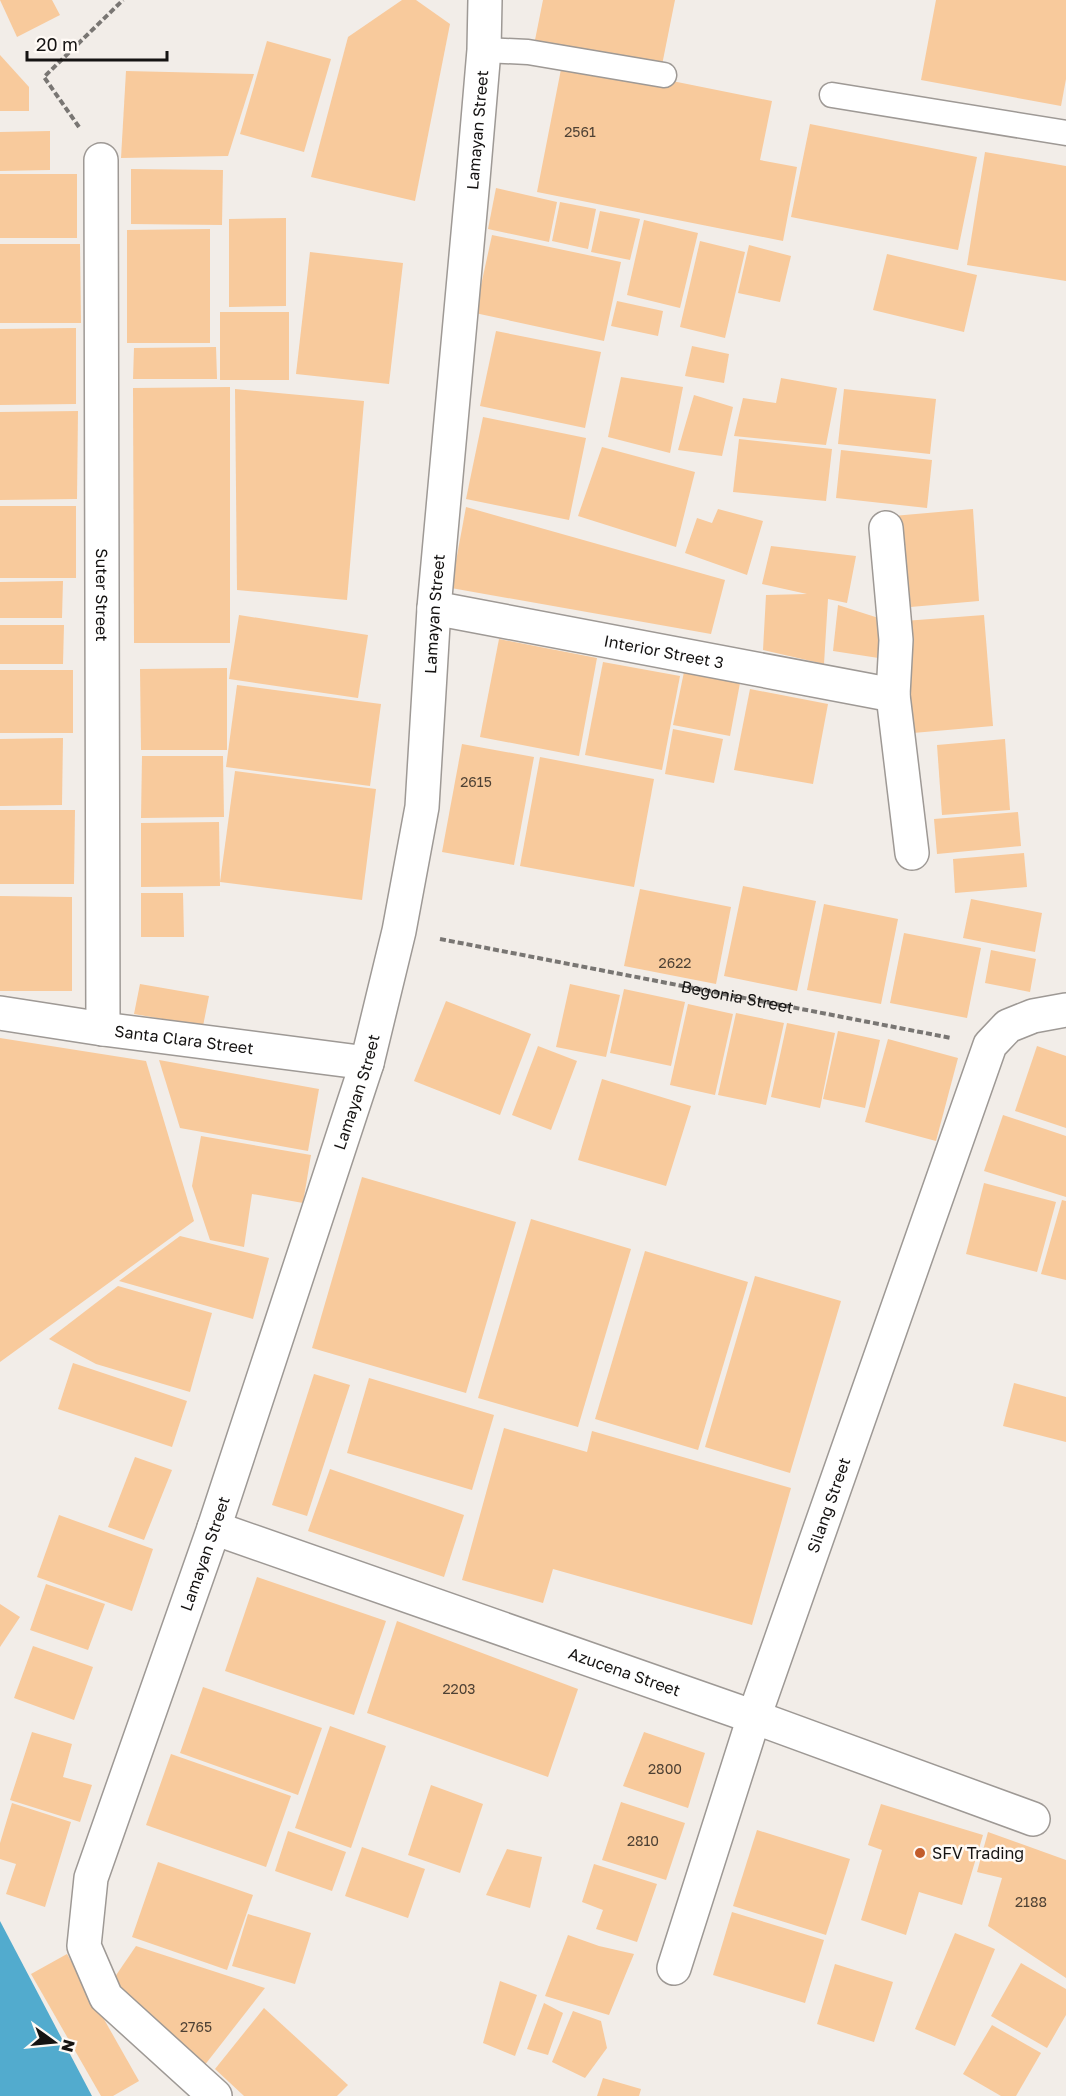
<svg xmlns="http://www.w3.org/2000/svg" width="1066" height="2096" font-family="'Golos Text',sans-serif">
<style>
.water{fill:#52abce}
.building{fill:#f8ca9c}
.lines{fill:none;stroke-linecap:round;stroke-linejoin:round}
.lane-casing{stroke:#9e9995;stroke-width:27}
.street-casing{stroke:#9e9995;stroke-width:36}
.path{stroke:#797673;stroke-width:4;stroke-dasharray:6 3;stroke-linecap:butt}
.lane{stroke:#fff;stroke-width:24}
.street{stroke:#fff;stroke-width:33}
.poi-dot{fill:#c25c2b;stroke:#fffaf5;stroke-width:2}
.labels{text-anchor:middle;stroke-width:5;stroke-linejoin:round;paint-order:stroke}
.number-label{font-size:14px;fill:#4e4134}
.street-label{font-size:16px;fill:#151312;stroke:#fffaf5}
.poi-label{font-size:16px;fill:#151312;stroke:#fffaf5;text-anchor:start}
</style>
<rect width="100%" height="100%" fill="#f2ede8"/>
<path class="water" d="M 0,1921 L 92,2096 L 0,2096 Z"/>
<g class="building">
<path d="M 0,0 L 52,0 L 60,15 L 17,37 Z"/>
<path d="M 402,0 L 416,0 L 450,24 L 415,201 L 311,177 L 348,37 Z"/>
<path d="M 543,0 L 675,0 L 661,70 L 534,45 Z"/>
<path d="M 936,0 L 1066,0 L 1066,79 L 1061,106 L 921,80 Z"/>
<path d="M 267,41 L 331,59 L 304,152 L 240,134 Z"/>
<path d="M 0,55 L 29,87 L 29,111 L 0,111 Z"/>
<path d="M 563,59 L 772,101 L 760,160 L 797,167 L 783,241 L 537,192 Z"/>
<path d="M 126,71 L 254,74 L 228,156 L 121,158 Z"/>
<path d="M 810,124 L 977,157 L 958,250 L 791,217 Z"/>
<path d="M 50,131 L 50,170 L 0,171 L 0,132 Z"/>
<path d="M 985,152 L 1066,166 L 1066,281 L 967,265 Z"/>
<path d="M 131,169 L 223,170 L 222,225 L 131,224 Z"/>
<rect x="0" y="174" width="77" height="64"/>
<path d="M 496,188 L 557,202 L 549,242 L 488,229 Z"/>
<path d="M 560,202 L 596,209 L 588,249 L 552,241 Z"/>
<path d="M 600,211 L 640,219 L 630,260 L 591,252 Z"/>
<path d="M 286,218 L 286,306 L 229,307 L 229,219 Z"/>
<path d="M 644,220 L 698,233 L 680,308 L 627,295 Z"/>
<path d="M 210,229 L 210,343 L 127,343 L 127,230 Z"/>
<path d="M 492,235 L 621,262 L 604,341 L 475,313 Z"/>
<path d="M 700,241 L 745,252 L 725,338 L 680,327 Z"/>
<path d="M 0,244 L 80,244 L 81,323 L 0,323 Z"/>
<path d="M 749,245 L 791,256 L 780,302 L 738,293 Z"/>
<path d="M 310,252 L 403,263 L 389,384 L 296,374 Z"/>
<path d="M 887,254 L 977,275 L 964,332 L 873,310 Z"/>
<path d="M 617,301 L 663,311 L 658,336 L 611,326 Z"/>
<rect x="220" y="312" width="69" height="68"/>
<path d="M 76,328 L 76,404 L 0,405 L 0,329 Z"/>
<path d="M 496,331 L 601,352 L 585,428 L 480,406 Z"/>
<path d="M 692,346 L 729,354 L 724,383 L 685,376 Z"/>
<path d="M 216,347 L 217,379 L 133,379 L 134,348 Z"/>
<path d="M 621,377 L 683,387 L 670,453 L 608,437 Z"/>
<path d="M 781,378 L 837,388 L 826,445 L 734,436 L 743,398 L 776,403 Z"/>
<path d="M 230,387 L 230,643 L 134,643 L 133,388 Z"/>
<path d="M 235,389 L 364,401 L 347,600 L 237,590 Z"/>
<path d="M 844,389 L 936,399 L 930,454 L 838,444 Z"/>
<path d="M 694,395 L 733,407 L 722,456 L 678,450 Z"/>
<path d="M 78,411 L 77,499 L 0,500 L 0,412 Z"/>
<path d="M 483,417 L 586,438 L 569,520 L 466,499 Z"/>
<path d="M 739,439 L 832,449 L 826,501 L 733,492 Z"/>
<path d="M 602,447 L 695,472 L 676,547 L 578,516 Z"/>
<path d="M 841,450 L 932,460 L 927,508 L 836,498 Z"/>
<rect x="0" y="506" width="76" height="72"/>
<path d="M 466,507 L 725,580 L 711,634 L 451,588 Z"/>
<path d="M 718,509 L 763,521 L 747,575 L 685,553 L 697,518 L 712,523 Z"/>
<path d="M 973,509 L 979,601 L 899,608 L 893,516 Z"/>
<path d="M 771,546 L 856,556 L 847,603 L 828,599 L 824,664 L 763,650 L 766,595 L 807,594 L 762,584 Z"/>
<path d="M 63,581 L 62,618 L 0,618 L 0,582 Z"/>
<path d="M 838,605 L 891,622 L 885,659 L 833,651 Z"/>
<path d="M 239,615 L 368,635 L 358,698 L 229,679 Z"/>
<path d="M 984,615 L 993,726 L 913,733 L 904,621 Z"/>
<path d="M 0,625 L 64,625 L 63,664 L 0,664 Z"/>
<path d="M 499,639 L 597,658 L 579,756 L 480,737 Z"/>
<path d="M 603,662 L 680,676 L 662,770 L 585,755 Z"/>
<path d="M 227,668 L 227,750 L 141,750 L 140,669 Z"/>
<rect x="0" y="670" width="73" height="63"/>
<path d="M 684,672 L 740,683 L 730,736 L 673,725 Z"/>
<path d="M 237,685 L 381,704 L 370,786 L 226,767 Z"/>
<path d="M 750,689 L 828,704 L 813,784 L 734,770 Z"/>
<path d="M 673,729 L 723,739 L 714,783 L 665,774 Z"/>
<path d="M 63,738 L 62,805 L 0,806 L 0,739 Z"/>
<path d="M 1005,739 L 1010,810 L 942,815 L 937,745 Z"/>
<path d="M 462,744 L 534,757 L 514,865 L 442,852 Z"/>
<path d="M 142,756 L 223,756 L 224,817 L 141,818 Z"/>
<path d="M 540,757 L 654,779 L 634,887 L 520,866 Z"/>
<path d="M 235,771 L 376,789 L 362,900 L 220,882 Z"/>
<path d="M 0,810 L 75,810 L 74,884 L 0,884 Z"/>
<path d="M 1018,812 L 1021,846 L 937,854 L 934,819 Z"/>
<path d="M 219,822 L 220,886 L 141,887 L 141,823 Z"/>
<path d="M 1024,853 L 1027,887 L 955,893 L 953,859 Z"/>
<path d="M 743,886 L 816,901 L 797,991 L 724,976 Z"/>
<path d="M 640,889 L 731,907 L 716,984 L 624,966 Z"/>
<path d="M 141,893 L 183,893 L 184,937 L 141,937 Z"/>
<path d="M 0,896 L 72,897 L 72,991 L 0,991 Z"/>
<path d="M 971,899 L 1042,913 L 1035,952 L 963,938 Z"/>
<path d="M 824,904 L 898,919 L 881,1004 L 807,990 Z"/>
<path d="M 904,933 L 981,948 L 967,1018 L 890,1003 Z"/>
<path d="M 991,950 L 1036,959 L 1030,992 L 985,983 Z"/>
<path d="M 140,984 L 209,996 L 203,1026 L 134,1014 Z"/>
<path d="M 570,984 L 620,995 L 606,1057 L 556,1047 Z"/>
<path d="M 624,989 L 685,1002 L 671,1066 L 610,1053 Z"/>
<path d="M 446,1001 L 531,1034 L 500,1115 L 414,1081 Z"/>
<path d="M 688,1004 L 733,1014 L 715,1095 L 670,1085 Z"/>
<path d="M 736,1013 L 784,1023 L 766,1105 L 718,1095 Z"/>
<path d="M 787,1023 L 835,1033 L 820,1108 L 771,1097 Z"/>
<path d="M 838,1031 L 880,1040 L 865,1108 L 823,1099 Z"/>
<path d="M 0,1038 L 146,1061 L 194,1221 L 0,1362 Z"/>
<path d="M 888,1039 L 958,1058 L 936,1141 L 865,1122 Z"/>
<path d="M 538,1046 L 577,1061 L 551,1130 L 512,1115 Z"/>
<path d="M 1037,1046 L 1066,1056 L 1066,1128 L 1015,1111 Z"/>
<path d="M 159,1060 L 319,1089 L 308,1151 L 180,1128 Z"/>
<path d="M 602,1079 L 691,1106 L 666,1186 L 578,1160 Z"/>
<path d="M 1003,1115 L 1066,1136 L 1066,1197 L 984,1171 Z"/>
<path d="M 201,1136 L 311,1155 L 303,1203 L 252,1194 L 244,1247 L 210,1240 L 192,1186 Z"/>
<path d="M 362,1177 L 516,1222 L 466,1393 L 312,1348 Z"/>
<path d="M 984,1183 L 1056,1202 L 1037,1272 L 966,1254 Z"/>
<path d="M 1062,1200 L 1066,1201 L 1066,1280 L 1041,1274 Z"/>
<path d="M 531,1219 L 631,1249 L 578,1427 L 478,1398 Z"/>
<path d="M 180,1236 L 269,1258 L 253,1319 L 119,1281 Z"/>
<path d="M 645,1251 L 748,1282 L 698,1450 L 595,1419 Z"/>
<path d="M 755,1276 L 841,1301 L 790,1473 L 705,1447 Z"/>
<path d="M 118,1286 L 212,1313 L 190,1392 L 96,1364 L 49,1339 Z"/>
<path d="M 73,1363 L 187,1401 L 172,1447 L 58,1409 Z"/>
<path d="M 314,1374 L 350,1385 L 307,1516 L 272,1505 Z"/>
<path d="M 369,1378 L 494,1415 L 472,1490 L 347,1453 Z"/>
<path d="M 1014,1383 L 1066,1397 L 1066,1442 L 1003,1426 Z"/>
<path d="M 504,1428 L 587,1452 L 592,1431 L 791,1488 L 752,1625 L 553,1569 L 543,1603 L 462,1580 Z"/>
<path d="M 135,1457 L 172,1470 L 144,1540 L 108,1527 Z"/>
<path d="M 330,1469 L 464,1515 L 444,1577 L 308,1531 Z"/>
<path d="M 59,1515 L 153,1549 L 132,1611 L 37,1577 Z"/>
<path d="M 257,1577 L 386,1621 L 354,1715 L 225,1671 Z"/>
<path d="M 46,1584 L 105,1604 L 88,1650 L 30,1630 Z"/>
<path d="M 0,1604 L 20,1617 L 0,1647 Z"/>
<path d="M 397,1621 L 578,1689 L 548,1777 L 367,1713 Z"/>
<path d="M 33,1646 L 93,1667 L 74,1720 L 14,1698 Z"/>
<path d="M 203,1687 L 322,1728 L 298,1795 L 180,1753 Z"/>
<path d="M 330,1726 L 386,1746 L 351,1848 L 295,1828 Z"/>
<path d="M 32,1732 L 72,1744 L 63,1777 L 92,1785 L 80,1822 L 10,1800 Z"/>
<path d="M 644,1732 L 705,1753 L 688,1808 L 623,1786 Z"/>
<path d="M 171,1754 L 291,1796 L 266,1867 L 146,1825 Z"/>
<path d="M 431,1785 L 483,1804 L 460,1873 L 408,1855 Z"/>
<path d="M 621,1802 L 685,1823 L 666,1880 L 602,1860 Z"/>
<path d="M 12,1803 L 71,1822 L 45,1907 L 6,1894 L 16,1864 L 0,1859 L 0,1843 Z"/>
<path d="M 881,1804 L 983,1835 L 962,1905 L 919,1892 L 906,1935 L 861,1920 L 882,1850 L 868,1845 Z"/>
<path d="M 757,1830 L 850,1859 L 826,1935 L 733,1906 Z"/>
<path d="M 288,1831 L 346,1852 L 332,1891 L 275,1871 Z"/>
<path d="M 988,1832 L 1066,1860 L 1066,1978 L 988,1926 L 1002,1878 L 977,1872 Z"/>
<path d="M 362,1847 L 425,1869 L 408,1918 L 345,1896 Z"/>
<path d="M 507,1849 L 542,1857 L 530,1908 L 486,1895 Z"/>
<path d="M 158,1862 L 253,1895 L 227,1970 L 132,1937 Z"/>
<path d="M 594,1864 L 657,1884 L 637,1942 L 596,1929 L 603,1910 L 582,1902 Z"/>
<path d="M 732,1912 L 824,1940 L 805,2003 L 713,1975 Z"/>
<path d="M 248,1914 L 311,1933 L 295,1984 L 232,1966 Z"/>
<path d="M 955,1933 L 995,1949 L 955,2046 L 915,2029 Z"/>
<path d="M 568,1935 L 599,1946 L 634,1954 L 609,2015 L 545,1996 Z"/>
<path d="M 136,1946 L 265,1988 L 204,2066 L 108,1987 Z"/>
<path d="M 67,1954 L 139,2081 L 113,2096 L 101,2096 L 31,1974 Z"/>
<path d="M 1021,1963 L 1066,1989 L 1066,2015 L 1047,2048 L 991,2016 Z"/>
<path d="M 835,1964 L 893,1982 L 874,2042 L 817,2024 Z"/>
<path d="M 500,1981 L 537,1995 L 515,2056 L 483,2043 Z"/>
<path d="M 544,2003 L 563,2013 L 548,2055 L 527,2049 Z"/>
<path d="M 264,2008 L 348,2085 L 337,2096 L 244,2096 L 215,2069 Z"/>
<path d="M 573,2011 L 601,2021 L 607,2048 L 585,2078 L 552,2062 Z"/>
<path d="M 992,2025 L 1041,2053 L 1016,2096 L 1001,2096 L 963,2074 Z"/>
<path d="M 603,2078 L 641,2089 L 639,2096 L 597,2096 Z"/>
</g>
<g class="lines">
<defs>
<g id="lane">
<path d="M 484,50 L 528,52 L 664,75"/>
<path d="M 832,95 L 1066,133"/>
</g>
<g id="street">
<path id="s2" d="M 101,160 L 103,1029"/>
<path d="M 886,528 L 896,640 L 893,695 L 912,853"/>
<path id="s3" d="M 434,608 L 893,695"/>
<path id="s4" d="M 0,1013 L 103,1029 L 367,1063"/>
<path id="s5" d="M 214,1528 L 754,1717 L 1033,1819"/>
<path id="s6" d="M 674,1968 L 754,1717 L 990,1045 L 1008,1026 L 1033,1016 L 1066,1010"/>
<path id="s7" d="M 215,2096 L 106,1997 L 84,1946 L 91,1878 L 214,1528 L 367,1063 L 399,931 L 422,807 L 434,608 L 473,179 L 484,50 L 485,0"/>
</g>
</defs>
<use href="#lane" class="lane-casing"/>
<use href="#street" class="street-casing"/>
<g class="path">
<path d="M 79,127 L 44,77 L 123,0"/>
<path id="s1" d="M 440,939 L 951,1038"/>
</g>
<use href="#lane" class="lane"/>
<use href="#street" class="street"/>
</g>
<circle class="poi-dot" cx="920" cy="1853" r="6"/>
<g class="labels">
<g class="number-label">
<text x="580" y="137">2561</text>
<text x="476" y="787">2615</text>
<text x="675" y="968">2622</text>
<text x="459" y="1694">2203</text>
<text x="665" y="1774">2800</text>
<text x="643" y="1846">2810</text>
<text x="1031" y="1907">2188</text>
<text x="196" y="2032">2765</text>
</g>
<g class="street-label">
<text dy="6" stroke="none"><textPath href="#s7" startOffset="2073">Lamayan Street</textPath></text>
<text dy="6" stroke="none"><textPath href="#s2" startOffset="435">Suter Street</textPath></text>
<text dy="6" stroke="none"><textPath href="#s7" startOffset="1587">Lamayan Street</textPath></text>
<text dy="6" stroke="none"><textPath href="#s3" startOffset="234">Interior Street 3</textPath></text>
<text dy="6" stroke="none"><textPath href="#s1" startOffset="303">Begonia Street</textPath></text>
<text dy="6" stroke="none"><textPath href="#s4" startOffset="186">Santa Clara Street</textPath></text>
<text dy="6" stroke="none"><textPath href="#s7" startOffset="1101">Lamayan Street</textPath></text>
<text dy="6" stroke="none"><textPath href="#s6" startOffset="488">Silang Street</textPath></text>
<text dy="6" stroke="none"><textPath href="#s7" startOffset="615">Lamayan Street</textPath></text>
<text dy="6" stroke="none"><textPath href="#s5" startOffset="435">Azucena Street</textPath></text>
</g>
<g class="poi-label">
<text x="932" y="1859">SFV Trading</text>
</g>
</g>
<g transform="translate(54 2042) rotate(105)" stroke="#fffaf5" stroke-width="4.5" paint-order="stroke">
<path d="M0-4.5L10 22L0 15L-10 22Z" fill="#151312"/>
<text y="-9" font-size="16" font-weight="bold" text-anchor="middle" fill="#151312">N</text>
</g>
<path d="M27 51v9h140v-9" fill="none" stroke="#151312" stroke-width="3"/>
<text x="36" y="51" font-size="18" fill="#151312" stroke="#fffaf5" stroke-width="4.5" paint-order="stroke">20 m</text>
</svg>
